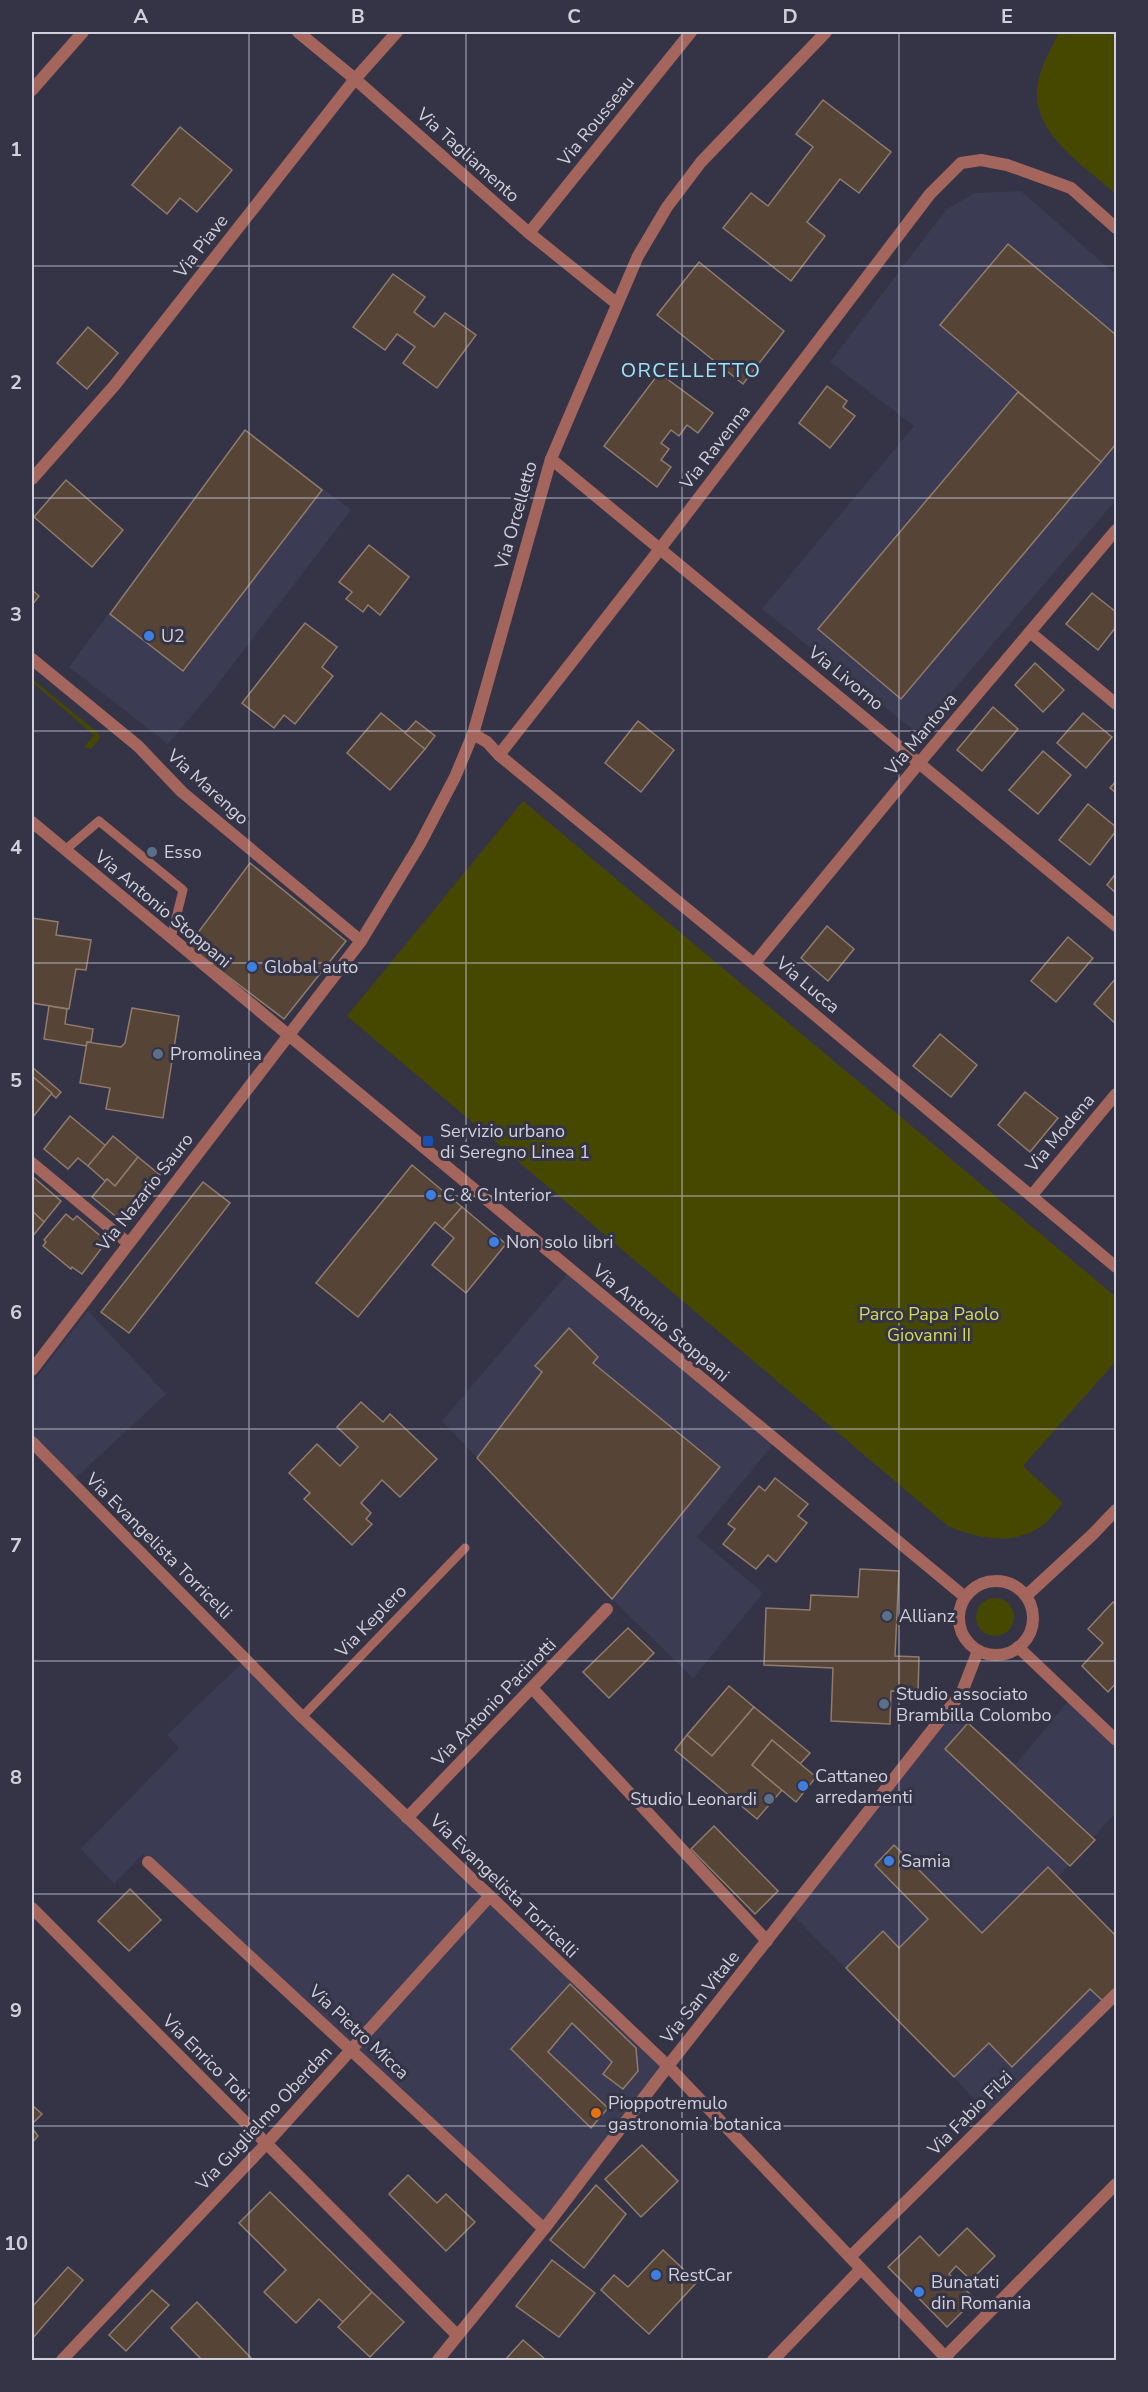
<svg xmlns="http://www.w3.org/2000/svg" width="1148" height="2392" font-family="'Nunito Sans',sans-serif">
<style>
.built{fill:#3b3b54}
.green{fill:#474800}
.building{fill:#564437;stroke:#8f7c6d;stroke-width:1.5}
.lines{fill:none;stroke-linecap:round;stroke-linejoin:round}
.service{stroke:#a4655c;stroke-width:9}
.minor{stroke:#a4655c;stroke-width:12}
.tertiary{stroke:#a4655c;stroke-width:12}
.grid{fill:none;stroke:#d0d0dc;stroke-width:1.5;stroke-opacity:0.55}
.shop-dot{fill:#3f7fe0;stroke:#343446;stroke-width:2}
.service-dot{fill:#5c6f8a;stroke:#343446;stroke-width:2}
.transit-dot{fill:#1a4fb4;stroke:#343446;stroke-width:2}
.food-dot{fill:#e8710a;stroke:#343446;stroke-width:2}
.labels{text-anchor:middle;stroke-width:6;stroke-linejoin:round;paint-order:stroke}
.street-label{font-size:18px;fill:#d0d0dc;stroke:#343446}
.poi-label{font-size:18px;fill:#d0d0dc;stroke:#343446;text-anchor:start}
.park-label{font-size:18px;fill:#d5da55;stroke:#343446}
.neighbourhood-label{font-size:20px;letter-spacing:1.5px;fill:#9ae5fb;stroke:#343446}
.neatline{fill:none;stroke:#d0d0dc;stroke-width:2}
.grid-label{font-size:20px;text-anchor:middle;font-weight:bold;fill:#d0d0dc}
</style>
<rect width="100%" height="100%" fill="#343446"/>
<g class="built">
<path d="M 1021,191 L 1116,275 L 1116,500 L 917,733 L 762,609 L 914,426 L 830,362 L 946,210 L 974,193 Z"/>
<path d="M 245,430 L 351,510 L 211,693 L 168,744 L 69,667 Z"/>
<path d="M 568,1273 L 774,1443 L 697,1537 L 763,1593 L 693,1678 L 612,1599 L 442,1421 Z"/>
<path d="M 88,1311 L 166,1394 L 67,1486 L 32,1452 L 32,1383 Z"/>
<path d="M 242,1663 L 665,2067 L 544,2227 L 143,1854 L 114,1884 L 81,1849 L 179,1748 L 167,1735 Z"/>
<path d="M 1070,1699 L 1116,1743 L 1116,1812 L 1058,1877 L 1116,1936 L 1116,1989 L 987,2114 L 954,2077 L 793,1915 L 953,1709 L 1016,1764 Z"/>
</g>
<g class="green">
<path d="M 1059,32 L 1116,32 L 1116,194 C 1084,165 1025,130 1039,78 C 1043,62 1052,47 1059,32 Z"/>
<path d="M 32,679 L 98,733 L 100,738 L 91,749 L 84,747 L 94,735 L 32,682 Z"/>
<path d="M 523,801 L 1116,1297 L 1116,1361 L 1023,1466 L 1063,1503 C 1056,1510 1049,1522 1040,1527 C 1013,1546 978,1538 949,1527 L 347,1016 Z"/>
<circle cx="995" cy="1617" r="19"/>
</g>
<g class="building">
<path d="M 823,100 L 891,152 L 859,193 L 840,179 L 807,222 L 825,236 L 791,281 L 723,228 L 751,193 L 768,206 L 813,147 L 796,134 Z"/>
<path d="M 180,127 L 232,170 L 197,212 L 180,198 L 167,214 L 132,185 Z"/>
<path d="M 1008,244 L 1116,335 L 1116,444 L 1101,462 L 940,325 Z"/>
<path d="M 699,262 L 784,331 L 743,384 L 657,315 Z"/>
<path d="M 393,274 L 425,297 L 414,312 L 434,327 L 445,313 L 476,335 L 437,388 L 403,363 L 415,347 L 397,334 L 385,350 L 353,327 Z"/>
<path d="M 88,327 L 118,353 L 87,389 L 57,363 Z"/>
<path d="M 659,373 L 713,413 L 698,433 L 687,425 L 679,436 L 671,430 L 661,443 L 669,449 L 661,460 L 671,467 L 657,487 L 604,446 Z"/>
<path d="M 827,386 L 847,401 L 843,407 L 855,416 L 830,448 L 799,423 Z"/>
<path d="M 1018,392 L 1101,462 L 901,699 L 818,629 Z"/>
<path d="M 245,430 L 322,490 L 183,671 L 110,614 Z"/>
<path d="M 66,480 L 123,530 L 92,567 L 34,517 Z"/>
<path d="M 369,545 L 409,577 L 380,615 L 368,605 L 363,612 L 346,599 L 352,592 L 339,582 Z"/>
<path d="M 32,590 L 39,596 L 32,605 Z"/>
<path d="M 1092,593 L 1116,612 L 1116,627 L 1098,650 L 1066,624 Z"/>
<path d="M 305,623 L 337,647 L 322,667 L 333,676 L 295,724 L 284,715 L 274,728 L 242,703 Z"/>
<path d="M 1035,663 L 1064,690 L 1043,712 L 1015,685 Z"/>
<path d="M 993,707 L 1018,729 L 982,771 L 957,750 Z"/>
<path d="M 381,713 L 425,749 L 390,790 L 347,753 Z"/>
<path d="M 1083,713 L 1112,737 L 1086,768 L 1057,743 Z"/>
<path d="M 416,721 L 435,736 L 425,749 L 405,733 Z"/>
<path d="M 638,721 L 674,750 L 641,792 L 605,763 Z"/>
<path d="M 1043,751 L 1071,775 L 1038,814 L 1009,790 Z"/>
<path d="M 1116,781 L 1116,793 L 1110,788 Z"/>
<path d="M 1088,804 L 1116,827 L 1116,831 L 1090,865 L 1059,840 Z"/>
<path d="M 250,863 L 346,941 L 284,1019 L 188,946 Z"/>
<path d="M 1116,873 L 1116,893 L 1107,885 Z"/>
<path d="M 32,918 L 58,922 L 56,935 L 91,940 L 86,970 L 76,969 L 69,1009 L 32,1003 Z"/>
<path d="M 827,926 L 854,949 L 828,981 L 801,958 Z"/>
<path d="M 1068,937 L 1093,958 L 1056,1002 L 1031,981 Z"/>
<path d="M 1116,978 L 1116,1024 L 1094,1004 Z"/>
<path d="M 49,1006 L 67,1009 L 65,1024 L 93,1029 L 91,1042 L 87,1042 L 86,1046 L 44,1039 Z"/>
<path d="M 132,1008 L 179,1016 L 163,1118 L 106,1109 L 110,1088 L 80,1083 L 87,1042 L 121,1047 L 125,1043 Z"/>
<path d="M 940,1034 L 977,1065 L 951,1097 L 913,1066 Z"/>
<path d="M 32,1067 L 61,1092 L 56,1098 L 32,1076 Z"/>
<path d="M 32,1076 L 52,1093 L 32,1118 Z"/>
<path d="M 1025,1092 L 1058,1118 L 1030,1152 L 998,1125 Z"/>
<path d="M 70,1116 L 106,1146 L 88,1166 L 78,1158 L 68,1169 L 44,1149 Z"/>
<path d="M 113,1136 L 138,1157 L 115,1186 L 107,1179 L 105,1181 L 88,1166 Z"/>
<path d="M 138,1157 L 160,1175 L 125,1224 L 92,1197 L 107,1179 L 115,1186 Z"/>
<path d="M 412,1165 L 462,1207 L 443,1229 L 435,1222 L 358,1317 L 316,1283 Z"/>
<path d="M 32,1176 L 61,1201 L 44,1222 L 32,1211 Z"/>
<path d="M 203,1182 L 230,1203 L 129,1333 L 101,1312 Z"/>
<path d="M 462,1207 L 506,1244 L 466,1293 L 432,1265 L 454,1238 L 443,1229 Z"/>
<path d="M 32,1211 L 44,1222 L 32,1237 Z"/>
<path d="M 66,1214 L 73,1220 L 77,1216 L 104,1239 L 101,1243 L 104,1245 L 82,1274 L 72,1267 L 71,1269 L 43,1246 L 46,1242 L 44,1240 Z"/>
<path d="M 569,1328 L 598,1357 L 593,1363 L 720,1467 L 612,1599 L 477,1458 L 542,1372 L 535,1366 Z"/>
<path d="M 361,1402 L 383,1422 L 390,1414 L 437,1459 L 400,1497 L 382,1480 L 361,1503 L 371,1513 L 366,1519 L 372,1524 L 352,1545 L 304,1499 L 310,1493 L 289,1473 L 317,1444 L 340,1466 L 358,1447 L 337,1427 Z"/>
<path d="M 775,1478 L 808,1504 L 798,1516 L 807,1523 L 776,1562 L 768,1555 L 756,1569 L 723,1544 L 735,1529 L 728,1524 L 759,1486 L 765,1491 Z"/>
<path d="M 860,1569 L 899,1571 L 895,1656 L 919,1657 L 918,1692 L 891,1691 L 890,1724 L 831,1721 L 833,1668 L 764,1665 L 766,1608 L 810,1610 L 811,1595 L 858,1597 Z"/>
<path d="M 1113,1602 L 1116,1605 L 1116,1683 L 1108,1692 L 1082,1666 L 1103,1643 L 1088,1629 Z"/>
<path d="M 628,1628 L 654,1653 L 609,1698 L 583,1672 Z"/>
<path d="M 729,1686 L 754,1707 L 712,1756 L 687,1735 Z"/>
<path d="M 754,1707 L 810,1753 L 800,1764 L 772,1740 L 752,1765 L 782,1790 L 757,1819 L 675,1750 L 687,1735 L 712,1756 Z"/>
<path d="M 968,1723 L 1095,1840 L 1070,1866 L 945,1749 Z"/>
<path d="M 772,1740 L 816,1777 L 796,1802 L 752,1765 Z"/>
<path d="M 714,1826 L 778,1891 L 755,1914 L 691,1849 Z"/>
<path d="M 894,1845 L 982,1933 L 1048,1867 L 1116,1936 L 1116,1989 L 1104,2002 L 1090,1989 L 1012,2067 L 989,2043 L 954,2077 L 846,1968 L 883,1931 L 899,1948 L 928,1919 L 875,1865 Z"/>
<path d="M 130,1889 L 161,1920 L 129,1951 L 98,1921 Z"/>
<path d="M 570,1984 L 636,2048 L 638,2071 L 623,2089 L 603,2074 L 612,2062 L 572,2023 L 548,2052 L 608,2108 L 591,2128 L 511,2049 Z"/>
<path d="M 32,2105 L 42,2114 L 32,2124 Z"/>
<path d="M 32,2128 L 38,2136 L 32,2143 Z"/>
<path d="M 642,2145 L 678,2181 L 641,2217 L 605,2179 Z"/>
<path d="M 408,2175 L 437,2203 L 446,2194 L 475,2222 L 446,2251 L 389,2194 Z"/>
<path d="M 596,2185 L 626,2214 L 584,2268 L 550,2240 Z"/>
<path d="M 270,2192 L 372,2292 L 343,2322 L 319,2299 L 296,2323 L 264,2292 L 286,2270 L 239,2223 Z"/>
<path d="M 967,2228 L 995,2256 L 971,2280 L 956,2266 L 949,2274 L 975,2299 L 947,2327 L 888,2267 L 920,2236 L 939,2256 Z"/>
<path d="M 663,2250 L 697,2282 L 649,2334 L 601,2290 L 614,2275 L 628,2287 Z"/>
<path d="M 552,2260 L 595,2293 L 559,2337 L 516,2306 Z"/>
<path d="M 68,2267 L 83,2280 L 32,2339 L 32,2307 Z"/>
<path d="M 152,2290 L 169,2305 L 126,2351 L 109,2335 Z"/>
<path d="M 372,2292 L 404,2322 L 370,2357 L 338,2327 Z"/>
<path d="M 197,2302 L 253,2360 L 202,2360 L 171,2328 Z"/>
<path d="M 523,2340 L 546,2360 L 505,2360 Z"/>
</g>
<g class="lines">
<g class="service">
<path d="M 65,850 L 99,821 L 183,890 L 171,938"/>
<path d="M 302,1717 L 465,1548"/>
</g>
<g class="minor">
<path d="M 298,32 L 355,79 L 529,233 L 616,303"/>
<path d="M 32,90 L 83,32"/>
<path d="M 529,233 L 691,32"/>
<path d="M 551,459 L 1116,926"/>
<path d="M 32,479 L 114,386 L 355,79 L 397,32"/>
<path d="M 1031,633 L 1116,704"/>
<path d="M 32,659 L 138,746 L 182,792 L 361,941"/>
<path d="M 473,734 L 487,742 L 499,755 L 754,964 L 1116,1267"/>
<path d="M 499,755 L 653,558 L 930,194 L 961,163 L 981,160 L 1007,165 L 1071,188 L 1116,228"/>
<path d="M 754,964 L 920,762 L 1116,530"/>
<path d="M 32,1163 L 128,1243"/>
<path d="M 1032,1195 L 1116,1094"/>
<path d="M 32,1370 L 361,941 L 420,844 L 455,777 L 473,734 L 551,459 L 638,256 L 667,207 L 701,162 L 826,32"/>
<path d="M 32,1442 L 302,1717 L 668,2066 L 948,2360"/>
<path d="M 1026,1596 L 1092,1535 L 1116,1510"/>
<path d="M 532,1688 L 767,1941"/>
<path d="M 407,1818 L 607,1609"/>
<path d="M 148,1862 L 544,2229"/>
<path d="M 32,1908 L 457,2335"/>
<path d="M 850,2257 L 1116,1994"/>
<path d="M 945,2357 L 1116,2184"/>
<path d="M 62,2360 L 266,2144 L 489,1897"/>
<path d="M 438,2360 L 544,2229 L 668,2066 L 962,1692 L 978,1651"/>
<path d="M 773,2360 L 861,2269"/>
</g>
<g class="tertiary">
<path d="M 32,822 L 965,1597"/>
<circle cx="996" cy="1618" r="37"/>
<path d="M 1018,1647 L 1116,1740"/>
</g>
</g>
<path class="grid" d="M 249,32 L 249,2360M 466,32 L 466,2360M 682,32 L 682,2360M 899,32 L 899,2360M 32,266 L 1116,266M 32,498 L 1116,498M 32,731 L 1116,731M 32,963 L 1116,963M 32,1196 L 1116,1196M 32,1429 L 1116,1429M 32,1661 L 1116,1661M 32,1894 L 1116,1894M 32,2126 L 1116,2126"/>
<g class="shop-dot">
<circle cx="149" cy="636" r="6"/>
<circle cx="252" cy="967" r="6"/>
<circle cx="431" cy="1195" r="6"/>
<circle cx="494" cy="1242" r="6"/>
<circle cx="803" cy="1786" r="6"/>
<circle cx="889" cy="1861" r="6"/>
<circle cx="656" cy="2275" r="6"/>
<circle cx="919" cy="2292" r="6"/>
</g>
<g class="service-dot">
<circle cx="152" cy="852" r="6"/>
<circle cx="158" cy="1054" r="6"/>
<circle cx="887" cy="1616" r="6"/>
<circle cx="884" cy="1704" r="6"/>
<circle cx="769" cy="1799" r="6"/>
</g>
<rect class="transit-dot" x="422" y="1135" width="12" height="12" rx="3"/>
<circle class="food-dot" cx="596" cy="2113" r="6"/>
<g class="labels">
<g class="street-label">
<text transform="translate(596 121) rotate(-51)" y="6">Via Rousseau</text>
<text transform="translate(468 155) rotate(42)" y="6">Via Tagliamento</text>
<text transform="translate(201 246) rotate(-52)" y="6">Via Piave</text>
<text transform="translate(715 447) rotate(-52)" y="6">Via Ravenna</text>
<text transform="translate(516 515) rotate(-74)" y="6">Via Orcelletto</text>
<text transform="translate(846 678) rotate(39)" y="6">Via Livorno</text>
<text transform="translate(921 734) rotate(-50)" y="6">Via Mantova</text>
<text transform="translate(208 787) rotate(42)" y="6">Via Marengo</text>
<text transform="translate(163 909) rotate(40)" y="6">Via Antonio Stoppani</text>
<text transform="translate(808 985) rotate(40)" y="6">Via Lucca</text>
<text transform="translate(1060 1133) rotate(-50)" y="6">Via Modena</text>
<text transform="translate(145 1192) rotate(-52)" y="6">Via Nazario Sauro</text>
<text transform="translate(661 1323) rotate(40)" y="6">Via Antonio Stoppani</text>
<text transform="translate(159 1546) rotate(45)" y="6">Via Evangelista Torricelli</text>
<text transform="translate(371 1621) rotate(-46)" y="6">Via Keplero</text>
<text transform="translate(494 1702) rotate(-46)" y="6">Via Antonio Pacinotti</text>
<text transform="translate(504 1886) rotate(44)" y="6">Via Evangelista Torricelli</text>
<text transform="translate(700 1997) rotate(-51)" y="6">Via San Vitale</text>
<text transform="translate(359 2032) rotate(43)" y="6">Via Pietro Micca</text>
<text transform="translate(206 2058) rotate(45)" y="6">Via Enrico Toti</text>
<text transform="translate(970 2113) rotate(-45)" y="6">Via Fabio Filzi</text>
<text transform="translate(264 2118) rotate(-47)" y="6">Via Guglielmo Oberdan</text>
</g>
<g class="poi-label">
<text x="161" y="642">U2</text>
<text x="164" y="858">Esso</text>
<text x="264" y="973">Global auto</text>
<text x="170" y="1060">Promolinea</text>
<text x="440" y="1137">Servizio urbano<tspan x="440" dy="21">di Seregno Linea 1</tspan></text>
<text x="443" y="1201">C &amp; C Interior</text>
<text x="506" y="1248">Non solo libri</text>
<text x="899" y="1622">Allianz</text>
<text x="896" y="1700">Studio associato<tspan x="896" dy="21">Brambilla Colombo</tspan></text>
<text x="815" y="1782">Cattaneo<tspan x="815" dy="21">arredamenti</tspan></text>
<text x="757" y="1805" text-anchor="end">Studio Leonardi</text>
<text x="901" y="1867">Samia</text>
<text x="608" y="2109">Pioppotremulo<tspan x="608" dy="21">gastronomia botanica</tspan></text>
<text x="668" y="2281">RestCar</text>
<text x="931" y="2288">Bunatati<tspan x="931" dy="21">din Romania</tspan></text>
</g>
<g class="park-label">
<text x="929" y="1320">Parco Papa Paolo<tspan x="929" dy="21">Giovanni II</tspan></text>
</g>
<g class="neighbourhood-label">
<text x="691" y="377">ORCELLETTO</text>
</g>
</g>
<rect width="1148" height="2392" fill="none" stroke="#343446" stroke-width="66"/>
<rect x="33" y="33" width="1082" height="2326" class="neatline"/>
<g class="grid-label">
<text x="141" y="23">A</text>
<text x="358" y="23">B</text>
<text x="574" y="23">C</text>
<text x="790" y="23">D</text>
<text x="1007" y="23">E</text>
<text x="16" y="156">1</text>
<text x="16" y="389">2</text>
<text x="16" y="621">3</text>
<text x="16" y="854">4</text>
<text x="16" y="1087">5</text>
<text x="16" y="1319">6</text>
<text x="16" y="1552">7</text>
<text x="16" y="1784">8</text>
<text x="16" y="2017">9</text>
<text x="16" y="2250">10</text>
</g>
</svg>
